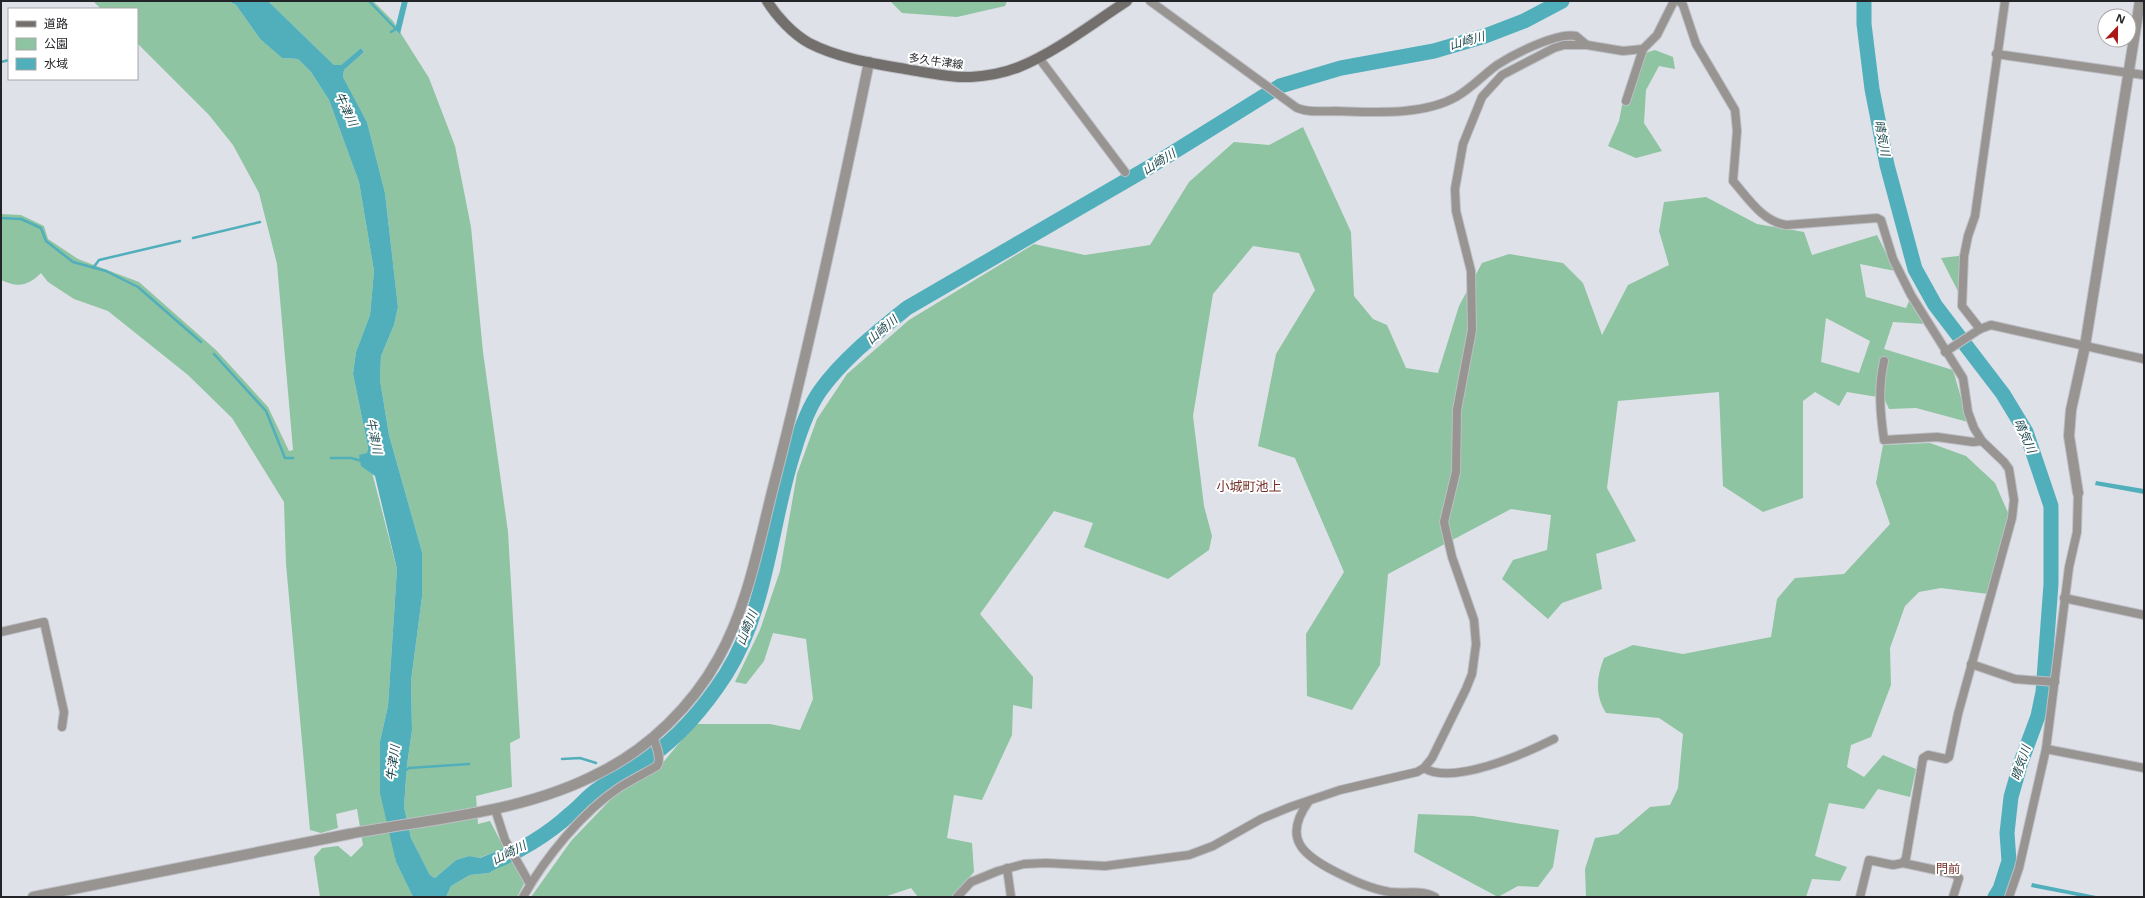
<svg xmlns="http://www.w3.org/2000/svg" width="2145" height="898" font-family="'Open Sans','Noto Sans JP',sans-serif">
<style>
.green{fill:#8ec4a1;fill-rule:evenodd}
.water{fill:#51afbb}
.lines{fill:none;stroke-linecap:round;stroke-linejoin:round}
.stream{stroke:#51afbb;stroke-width:2.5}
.river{stroke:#51afbb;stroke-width:15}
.minor-casing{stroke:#bdbfc5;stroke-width:10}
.tertiary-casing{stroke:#bdbfc5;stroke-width:12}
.secondary-casing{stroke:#bdbfc5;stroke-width:12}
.minor{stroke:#979492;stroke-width:8}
.tertiary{stroke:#979492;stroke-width:10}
.secondary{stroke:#736f6c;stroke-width:10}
.labels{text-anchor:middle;stroke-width:4;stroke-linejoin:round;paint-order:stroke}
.street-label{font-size:11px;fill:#232427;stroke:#fff}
.water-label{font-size:12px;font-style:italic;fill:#214c51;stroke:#fff}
.neighbourhood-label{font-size:12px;fill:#732d26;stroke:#fff}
.quarter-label{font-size:13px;fill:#732d26;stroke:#fff}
</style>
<rect width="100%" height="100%" fill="#dfe1e8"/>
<g class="green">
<path d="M 93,1 L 228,1 L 236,5 L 260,39 L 282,58 L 298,59 L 311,72 L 329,100 L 359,182 L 374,271 L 370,315 L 356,352 L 353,374 L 368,447 L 367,453 L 397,569 L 388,706 L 380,741 L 396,862 L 413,897 L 320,897 L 314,857 L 322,848 L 338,846 L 351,857 L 363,845 L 357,809 L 336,814 L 338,828 L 321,833 L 310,830 L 286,564 L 284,502 L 232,418 L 188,375 L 108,311 L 74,299 L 48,282 L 41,273 C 28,286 18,288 1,280 L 1,214 L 21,215 L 44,226 L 48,239 L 78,259 L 139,282 L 216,350 L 268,407 L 289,451 L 293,450 L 277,264 L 259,193 L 233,145 L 209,115 L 137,43 L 137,9 L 101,9 Z"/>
<path d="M 268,1 L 373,1 L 393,21 L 429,78 L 455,146 L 471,227 L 483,352 L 508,532 L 520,738 L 510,743 L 512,787 L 476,796 L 478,824 L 490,821 L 504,848 L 479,858 L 469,856 L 456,860 L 435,878 L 430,875 L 411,838 L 404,807 L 407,765 L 412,730 L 411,681 L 422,597 L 422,552 L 389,435 L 380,380 L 381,356 L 394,325 L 398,307 L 385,193 L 367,122 L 343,77 L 344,70 L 364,52 L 361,48 L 341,65 L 334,65 Z"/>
<path d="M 890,1 L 1007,1 L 1005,6 L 957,17 L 902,13 Z"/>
<path d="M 1655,50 L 1673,57 L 1675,69 L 1659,66 L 1646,90 L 1644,123 L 1662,151 L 1636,158 L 1608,146 L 1619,121 L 1625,90 L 1638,55 Z"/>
<path d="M 1303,127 L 1351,232 L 1354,296 L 1373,319 L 1387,325 L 1406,368 L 1438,373 L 1459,306 L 1482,263 L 1509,254 L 1563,263 L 1583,283 L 1602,335 L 1628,285 L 1669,265 L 1659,231 L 1664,202 L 1706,197 L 1757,224 L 1804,232 L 1812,255 L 1877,235 L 1895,271 L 1860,264 L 1866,297 L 1906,308 L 1910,299 L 1926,324 L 1893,322 L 1884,349 L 1953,370 L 1968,422 L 1916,408 L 1889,409 L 1884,398 L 1847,392 L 1839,406 L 1815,392 L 1803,401 L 1803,498 L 1763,512 L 1723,486 L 1719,392 L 1618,401 L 1607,488 L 1636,541 L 1596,554 L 1602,589 L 1562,603 L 1548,619 L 1502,579 L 1513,560 L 1547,550 L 1551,515 L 1511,509 L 1388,574 L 1380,665 L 1352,710 L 1307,696 L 1306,634 L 1344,572 L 1295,458 L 1258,446 L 1276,354 L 1315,290 L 1299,253 L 1253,246 L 1213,294 L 1193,416 L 1204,506 L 1212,536 L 1209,550 L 1168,579 L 1084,547 L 1093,523 L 1054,511 L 980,614 L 1033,677 L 1032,709 L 1013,705 L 1012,735 L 982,800 L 954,795 L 947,838 L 972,843 L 974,872 L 957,892 L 950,897 L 918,897 L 911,888 L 884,897 L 531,897 L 571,841 L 613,797 L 661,765 L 695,724 L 770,724 L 800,730 L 813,699 L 806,639 L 773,633 L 764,661 L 746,684 L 735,682 L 760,630 L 780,571 L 797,474 L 817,419 L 847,374 L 909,320 L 1034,244 L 1085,255 L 1150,245 L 1189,182 L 1234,142 L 1269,145 ZM 1826,318 L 1870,341 L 1859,373 L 1821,362 Z"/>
<path d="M 1966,255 L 1965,305 L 1941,258 Z"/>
<path d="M 1930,443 L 1966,456 L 1995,483 L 2009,515 L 1988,594 L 1941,588 L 1919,592 L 1905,606 L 1890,648 L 1891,685 L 1871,737 L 1851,745 L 1847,767 L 1864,777 L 1883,755 L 1916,769 L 1910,797 L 1878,789 L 1864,809 L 1829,803 L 1815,856 L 1847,867 L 1840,881 L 1812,879 L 1806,897 L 1586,897 L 1585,869 L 1595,838 L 1618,834 L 1650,807 L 1670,805 L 1678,788 L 1683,734 L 1659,718 L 1606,713 C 1595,695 1596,678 1604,658 L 1633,645 L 1683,654 L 1771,637 L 1777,599 L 1795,578 L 1844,574 L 1890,524 L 1876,483 L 1883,445 Z"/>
<path d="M 1418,814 L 1473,816 L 1559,830 L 1553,867 L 1538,887 L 1518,886 L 1498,897 L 1414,852 Z"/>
<path d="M 511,860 L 525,882 L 517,897 L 446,897 L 451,886 L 470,875 L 489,873 Z"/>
</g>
<g class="water">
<path d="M 228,1 L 268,1 L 334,65 L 341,65 L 361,48 L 364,52 L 344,70 L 343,77 L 367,122 L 385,193 L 398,307 L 394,325 L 381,356 L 380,380 L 389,435 L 422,552 L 422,597 L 411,681 L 412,730 L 407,765 L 404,807 L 411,838 L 430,875 L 435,878 L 456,860 L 469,856 L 480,858 L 504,848 L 511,860 L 489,873 L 470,875 L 451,886 L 446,897 L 413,897 L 396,862 L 380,793 L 380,741 L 388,706 L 397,569 L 375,476 L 361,466 L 359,455 L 367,453 L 368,447 L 353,374 L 356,352 L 370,315 L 374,271 L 359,182 L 329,100 L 311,72 L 298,59 L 282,58 L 260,39 L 236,5 Z"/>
<path d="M 402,1 L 408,1 L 400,34 L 395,29 Z"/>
<path d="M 2096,481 L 2144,489 L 2144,494 L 2095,485 Z"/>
<path d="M 2032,883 L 2101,897 L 2083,897 L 2031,887 Z"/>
</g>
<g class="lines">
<g class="stream">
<path d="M 369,1 L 396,29"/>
<path d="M 391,32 L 397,28"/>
<path d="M 1,62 L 9,60"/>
<path d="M 1,218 L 21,219 L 41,228 L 46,241 L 73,262 L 106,271 L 138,287 L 201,342"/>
<path d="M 193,238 L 260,222"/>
<path d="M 93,268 L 99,260 L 180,241"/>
<path d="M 214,354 L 266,411 L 285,458 L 293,458"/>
<path d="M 331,458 L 351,458 L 362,461"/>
<path d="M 562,759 L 580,758 L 596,763"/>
<path d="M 406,770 L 409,768 L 469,764"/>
</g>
<g class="river">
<path d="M 1864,1 L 1864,24 L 1872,89 L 1887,165 L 1915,269 L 1935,305 L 2003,394 L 2026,432 L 2051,506 L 2051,584 L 2043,692 L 2038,716 L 2021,762 L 2011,797 L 2007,833 L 2009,861 L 2000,889 L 1995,897"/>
<path d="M 490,863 C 516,854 550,833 570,814 C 580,806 587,797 597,790 C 613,778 631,770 647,759 C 678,738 706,705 726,674 C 768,607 770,524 794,451 C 800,431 808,408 820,391 C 843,359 876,333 907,308 L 1148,168 L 1280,86 L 1341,68 L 1434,51 L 1485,36 L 1524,21 L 1562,1"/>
</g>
<defs>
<g id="minor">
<path d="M 1150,1 L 1297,108 C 1309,113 1323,111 1336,111 C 1374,112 1422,116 1456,97 C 1472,88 1483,75 1497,65 C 1514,54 1557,32 1576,36 L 1587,45"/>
<path d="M 1679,1 L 1683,5 L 1696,44 L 1735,110 L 1737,131 L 1733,181 C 1748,198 1762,221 1786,225 L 1877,218 L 1881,220 L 1893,259 L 1911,295 L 1963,378 L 1968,412 L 1974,428 L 1982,441 L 2004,462 L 2009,469 L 2014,500 L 2012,518 L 1958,714 L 1949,757 L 1946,759 L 1928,755 L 1923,758 L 1906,858 L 1903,863"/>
<path d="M 1996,54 L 2144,75"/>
<path d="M 1039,58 L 1125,172"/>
<path d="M 1626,101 L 1643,49"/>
<path d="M 1980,329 L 1962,306 L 1964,256 L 1968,236 L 1975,216 L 2005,1"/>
<path d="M 1945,352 L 1980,329 L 1991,325 L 2144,359"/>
<path d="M 1884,361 C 1878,388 1880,412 1884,440 L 1937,437 L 1973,442 L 1982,441"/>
<path d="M 2064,598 L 2144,615"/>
<path d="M 1,632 L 44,622 L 64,712 L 62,727"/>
<path d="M 1971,664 L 2015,679 L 2055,682"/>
<path d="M 2046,749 L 2144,768"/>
<path d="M 1424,768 C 1453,786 1526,753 1554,739"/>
<path d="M 1309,801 C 1282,838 1302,855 1336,872 C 1354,881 1371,889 1390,892 C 1405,894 1422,889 1435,897"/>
<path d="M 495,809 L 505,840 L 530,884"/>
<path d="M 1007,868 L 1011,897"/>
<path d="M 523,897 C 545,858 582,812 620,787 C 631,780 645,773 657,766 C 662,759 656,745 653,737"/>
<path d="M 957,897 L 971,882 L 998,871 L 1024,864 L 1046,863 L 1105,866 L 1189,855 L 1213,846 L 1261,819 L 1290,807 L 1340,790 L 1417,772 L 1424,768 L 1432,758 L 1466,689 L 1472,674 L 1476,644 L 1474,620 L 1452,557 L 1444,522 L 1456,472 L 1457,410 L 1472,330 L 1471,271 L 1456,211 L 1455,189 L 1463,144 L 1482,97 L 1502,75 L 1554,48 L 1564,45 L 1587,45 L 1623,51 L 1643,49 L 1657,35 L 1674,1"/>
<path d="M 1860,897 L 1869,860 L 1893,865 L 1903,863 L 1954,874 L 1959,878 L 1953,897"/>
<path d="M 2009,897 L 2019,868 L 2046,749 L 2069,567 L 2077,532 L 2078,493"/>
</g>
<g id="tertiary">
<path d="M 2078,493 L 2069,436 L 2071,410 L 2085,346 L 2140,1"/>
<path d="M 33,897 C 139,876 244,854 349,834 C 434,818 524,813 601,772 C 649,748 692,706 718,659 C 748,606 759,542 774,484 C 810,344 840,203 869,62"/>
</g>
<path id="secondary" d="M 767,1 C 777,17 793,34 809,43 C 840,59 877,64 911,70 C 931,73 951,78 971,77 C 987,76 1004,73 1019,67 C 1056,52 1093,23 1127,1"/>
</defs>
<use href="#minor" class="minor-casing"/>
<use href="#tertiary" class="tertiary-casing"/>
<use href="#secondary" class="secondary-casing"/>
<use href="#minor" class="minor"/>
<use href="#tertiary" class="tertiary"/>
<use href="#secondary" class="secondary"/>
</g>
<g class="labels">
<g class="street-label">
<text transform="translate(936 61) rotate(8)" y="4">多久牛津線</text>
</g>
<g class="water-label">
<text transform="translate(1467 41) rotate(-16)" y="4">山崎川</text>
<text transform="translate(346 109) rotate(65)" y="4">牛津川</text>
<text transform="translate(1882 138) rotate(79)" y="4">晴気川</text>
<text transform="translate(1159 162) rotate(-32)" y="4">山崎川</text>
<text transform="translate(882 330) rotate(-41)" y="4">山崎川</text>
<text transform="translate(374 436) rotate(78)" y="4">牛津川</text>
<text transform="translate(2025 436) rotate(66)" y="4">晴気川</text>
<text transform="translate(747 628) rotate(-69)" y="4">山崎川</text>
<text transform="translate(393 763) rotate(-83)" y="4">牛津川</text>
<text transform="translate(2021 763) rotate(-72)" y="4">晴気川</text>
<text transform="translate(509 853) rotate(-27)" y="4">山崎川</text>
</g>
<g class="neighbourhood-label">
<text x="1948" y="873">門前</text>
</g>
<g class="quarter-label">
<text x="1249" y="491">小城町池上</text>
</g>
</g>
<rect width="2145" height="898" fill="none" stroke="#232427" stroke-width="4"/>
<rect x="8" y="8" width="130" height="72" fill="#ffffff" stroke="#a7a7a9"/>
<rect x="16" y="21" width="20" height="6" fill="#736f6c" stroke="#a7a7a9"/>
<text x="44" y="28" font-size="12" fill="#232427">道路</text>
<rect x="16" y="38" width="20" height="12" fill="#8ec4a1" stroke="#a7a7a9"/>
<text x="44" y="48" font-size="12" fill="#232427">公園</text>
<rect x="16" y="58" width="20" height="12" fill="#51afbb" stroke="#a7a7a9"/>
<text x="44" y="68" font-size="12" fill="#232427">水域</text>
<g transform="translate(2117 28) rotate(22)"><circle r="19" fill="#ffffff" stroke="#a7a7a9"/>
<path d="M0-3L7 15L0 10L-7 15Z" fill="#aa1815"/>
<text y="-6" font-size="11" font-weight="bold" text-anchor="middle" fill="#232427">N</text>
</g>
</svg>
